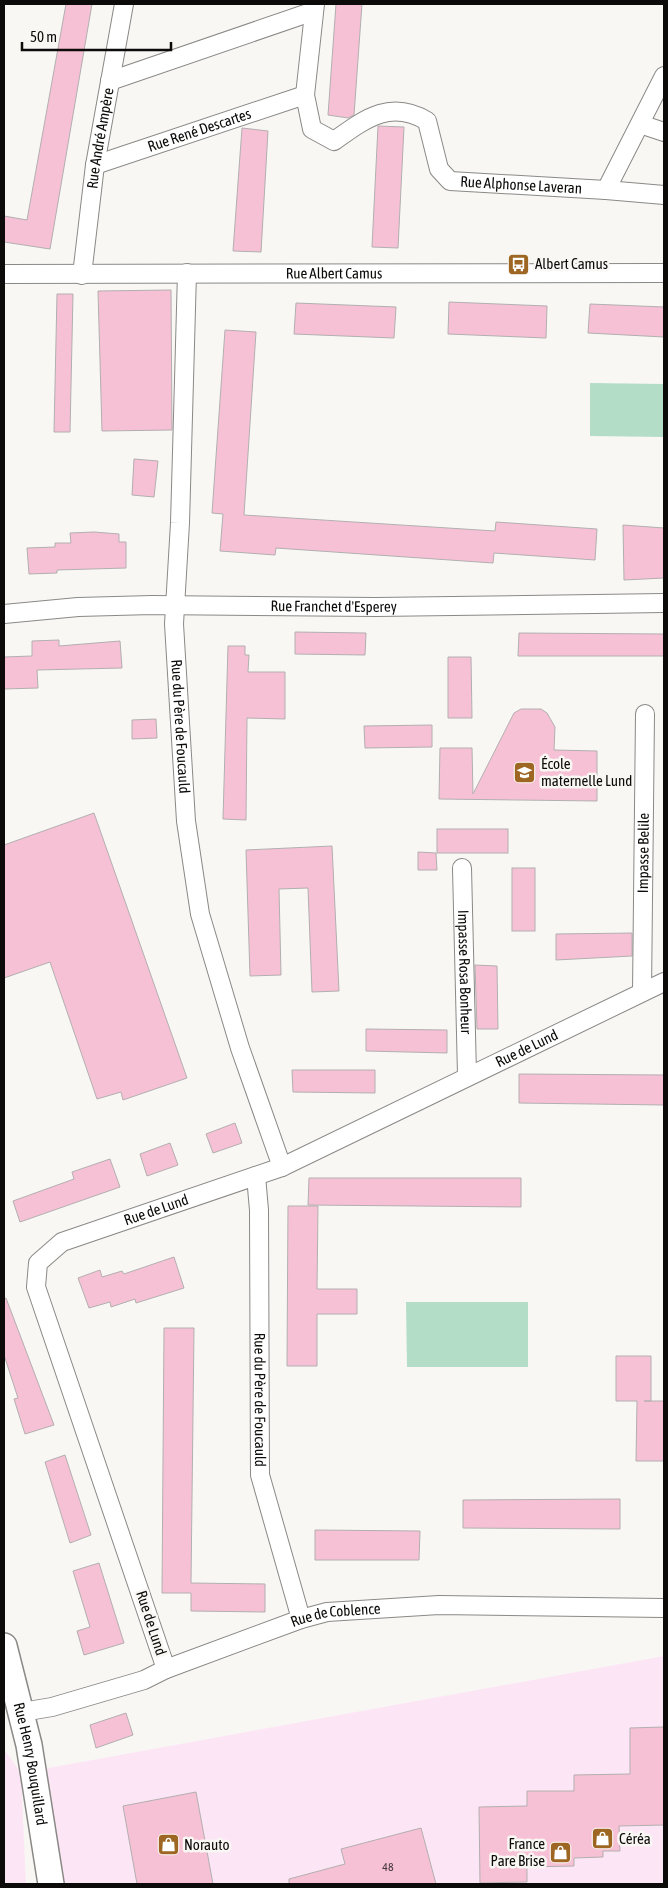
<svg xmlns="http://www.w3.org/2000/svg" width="668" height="1888" font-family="'Asap Condensed',sans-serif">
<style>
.commercial{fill:#fce6f5}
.green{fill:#b3ddc7}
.building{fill:#f7c1d5;stroke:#b2afb0}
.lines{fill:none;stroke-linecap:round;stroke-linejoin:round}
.minor-casing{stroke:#8a8986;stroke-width:20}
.secondary-casing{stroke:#8a8986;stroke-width:28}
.minor{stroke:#fff;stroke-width:18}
.secondary{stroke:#fff;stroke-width:25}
.labels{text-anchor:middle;stroke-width:5;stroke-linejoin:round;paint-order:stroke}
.number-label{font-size:12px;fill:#47383d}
.street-label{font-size:15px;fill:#0c0b0a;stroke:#f9f7f4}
.poi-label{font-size:15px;fill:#0c0b0a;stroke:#f9f7f4;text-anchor:start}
</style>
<rect width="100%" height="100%" fill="#f9f7f4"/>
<path class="commercial" d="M 664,1656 L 664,1884 L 63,1884 L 21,1775 L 26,1884 L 4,1884 L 4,1749 L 21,1773 Z"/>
<g class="green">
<path d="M 590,383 L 664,384 L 664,437 L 590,436 Z"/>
<path d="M 406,1302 L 528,1302 L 528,1367 L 407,1367 Z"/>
</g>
<g class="building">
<path d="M 66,4 L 92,4 L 50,249 L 4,242 L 4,216 L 27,220 Z"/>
<path d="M 336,4 L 362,4 L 354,115 L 348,118 L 328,115 Z"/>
<path d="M 378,126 L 404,127 L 398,248 L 372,247 Z"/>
<path d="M 242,128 L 268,131 L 261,252 L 233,251 Z"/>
<path d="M 171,290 L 172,430 L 102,431 L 98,291 Z"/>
<path d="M 57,294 L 73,294 L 70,432 L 54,432 Z"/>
<path d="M 449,302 L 547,306 L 546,338 L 448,334 Z"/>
<path d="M 296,303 L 396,307 L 394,338 L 294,334 Z"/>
<path d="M 590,304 L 664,307 L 664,337 L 588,333 Z"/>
<path d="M 225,330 L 256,332 L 244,515 L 495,531 L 496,522 L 597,529 L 595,560 L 494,553 L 493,563 L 276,548 L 275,555 L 220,551 L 223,514 L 212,513 Z"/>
<path d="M 134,459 L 158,461 L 154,497 L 132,495 Z"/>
<path d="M 623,525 L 664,528 L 664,578 L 624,580 Z"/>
<path d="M 94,532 L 119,534 L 119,542 L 126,542 L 126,568 L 57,570 L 57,573 L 29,574 L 27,548 L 55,547 L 55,543 L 71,543 L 70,533 Z"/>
<path d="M 295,632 L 366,633 L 365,655 L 295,654 Z"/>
<path d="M 519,633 L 664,634 L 664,656 L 518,656 Z"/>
<path d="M 59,640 L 59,646 L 120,641 L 122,668 L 37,670 L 38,688 L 4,689 L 4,657 L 32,656 L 32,641 Z"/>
<path d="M 228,646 L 245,646 L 245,655 L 249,655 L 248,672 L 285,672 L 285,719 L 247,718 L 246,820 L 223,819 Z"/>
<path d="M 448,657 L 471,657 L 472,718 L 448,718 Z"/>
<path d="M 521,709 L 541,709 L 547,713 L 555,727 L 554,750 L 597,751 L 597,801 L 439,799 L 440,748 L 472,748 L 473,794 L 514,713 Z"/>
<path d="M 156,719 L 157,738 L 132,739 L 132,720 Z"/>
<path d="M 432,725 L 432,747 L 365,748 L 364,726 Z"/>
<path d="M 94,813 L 187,1078 L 123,1100 L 121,1092 L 97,1099 L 50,962 L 4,978 L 4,845 Z"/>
<rect x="437" y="829" width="71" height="24"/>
<path d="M 332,846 L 339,991 L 312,992 L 308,888 L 279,889 L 281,975 L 250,976 L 246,850 Z"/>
<path d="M 418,852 L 436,853 L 437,870 L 418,870 Z"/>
<rect x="512" y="868" width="23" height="63"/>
<path d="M 632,933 L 632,956 L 556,960 L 556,934 Z"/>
<path d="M 475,965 L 497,966 L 498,1029 L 477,1029 Z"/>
<path d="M 366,1029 L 447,1030 L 447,1053 L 366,1051 Z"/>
<path d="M 292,1070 L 375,1070 L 375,1093 L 293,1092 Z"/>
<path d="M 519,1074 L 664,1075 L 664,1105 L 519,1103 Z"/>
<path d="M 235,1123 L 242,1143 L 213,1153 L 206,1134 Z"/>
<path d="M 170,1143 L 178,1165 L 147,1176 L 140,1154 Z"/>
<path d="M 110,1159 L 120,1187 L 20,1222 L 13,1201 L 74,1179 L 72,1172 Z"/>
<path d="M 309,1178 L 521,1178 L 521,1207 L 308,1205 Z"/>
<path d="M 288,1206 L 318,1206 L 317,1289 L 357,1289 L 357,1314 L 317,1314 L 317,1366 L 287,1366 Z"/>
<path d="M 174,1257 L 184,1288 L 136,1303 L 135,1299 L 111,1307 L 110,1302 L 89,1308 L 78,1278 L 100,1270 L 102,1277 L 122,1271 L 124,1274 Z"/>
<path d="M 6,1298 L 54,1425 L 25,1434 L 14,1399 L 18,1398 L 4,1355 L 4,1299 Z"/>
<path d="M 164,1328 L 194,1328 L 191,1583 L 265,1584 L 265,1612 L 191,1611 L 191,1593 L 162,1593 Z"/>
<path d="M 616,1356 L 651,1356 L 651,1401 L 644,1401 L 664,1401 L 664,1461 L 636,1461 L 637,1401 L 616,1401 Z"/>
<path d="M 65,1455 L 91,1535 L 70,1543 L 45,1462 Z"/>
<path d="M 620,1499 L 620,1529 L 463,1528 L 463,1500 Z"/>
<path d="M 315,1530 L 420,1531 L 419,1560 L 315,1560 Z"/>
<path d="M 99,1563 L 124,1643 L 84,1655 L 77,1631 L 90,1627 L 73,1571 Z"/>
<path d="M 126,1713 L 133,1735 L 96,1748 L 90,1725 Z"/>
<path d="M 664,1727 L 664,1825 L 619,1826 L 620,1851 L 603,1851 L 603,1857 L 574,1858 L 574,1866 L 527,1867 L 527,1882 L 480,1883 L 479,1807 L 527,1806 L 527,1791 L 574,1791 L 574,1775 L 630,1774 L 630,1728 Z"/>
<path d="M 196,1792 L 213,1884 L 137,1884 L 123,1806 Z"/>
<path d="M 421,1828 L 436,1884 L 289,1884 L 289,1879 L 345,1864 L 341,1849 Z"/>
</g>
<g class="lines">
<defs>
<g id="minor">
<path id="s1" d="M 315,4 L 305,95 L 312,129 L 334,141 C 365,119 390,99 427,121 L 439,169 L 450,181 L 606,190 L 664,76"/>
<path d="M 110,81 L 314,11"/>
<path d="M 640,124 L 664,132"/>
<path id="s2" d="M 95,165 L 305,95"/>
<path d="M 606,190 L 664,195"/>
<path id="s3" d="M 187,273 L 180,523 L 174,624 L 186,821 L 200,914 L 240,1048 L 282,1167"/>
<path id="s4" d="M 4,274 L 664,273"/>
<path id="s5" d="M 82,275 L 95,165 L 124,4"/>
<path id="s6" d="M 4,614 L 78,607 L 152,605 L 376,607 L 664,603"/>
<path id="s7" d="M 462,868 L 467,1075"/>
<path id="s8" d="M 642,992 L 645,714"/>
<path id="s9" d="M 256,1176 L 259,1210 L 260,1475 L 301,1619"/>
<path id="s10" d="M 166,1669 L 36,1287 L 38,1263 L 62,1242 L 282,1167 L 664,982"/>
<path id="s11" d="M 22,1712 L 52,1707 L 144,1680 L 166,1669 L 301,1619 L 327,1612 L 439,1605 L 664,1608"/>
</g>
<g id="secondary">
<path id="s12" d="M 4,1646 L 29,1745 L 51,1884"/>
</g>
</defs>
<use href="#minor" class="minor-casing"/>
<use href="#secondary" class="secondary-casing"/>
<use href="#minor" class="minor"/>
<use href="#secondary" class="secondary"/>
</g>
<defs>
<symbol id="bus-square" viewBox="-11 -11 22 22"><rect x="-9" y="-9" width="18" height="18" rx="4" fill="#9d6622" stroke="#f9f7f4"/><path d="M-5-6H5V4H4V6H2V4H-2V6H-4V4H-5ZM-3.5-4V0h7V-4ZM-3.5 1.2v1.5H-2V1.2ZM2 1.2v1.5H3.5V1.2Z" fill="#fff"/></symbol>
<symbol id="school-square" viewBox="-11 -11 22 22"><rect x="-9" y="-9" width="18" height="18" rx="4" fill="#9d6622" stroke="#f9f7f4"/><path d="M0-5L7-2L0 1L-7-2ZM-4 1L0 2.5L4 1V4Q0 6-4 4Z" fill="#fff"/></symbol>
<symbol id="shop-square" viewBox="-11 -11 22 22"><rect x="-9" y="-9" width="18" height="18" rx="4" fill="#9d6622" stroke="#f9f7f4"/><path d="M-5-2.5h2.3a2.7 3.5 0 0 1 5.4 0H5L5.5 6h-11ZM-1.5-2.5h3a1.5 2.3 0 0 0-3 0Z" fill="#fff"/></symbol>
</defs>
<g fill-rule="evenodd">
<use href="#bus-square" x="506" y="252" width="25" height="25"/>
<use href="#school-square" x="512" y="760" width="25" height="25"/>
<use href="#shop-square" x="590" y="1826" width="25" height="25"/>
<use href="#shop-square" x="156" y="1832" width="25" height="25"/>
<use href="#shop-square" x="548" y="1840" width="25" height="25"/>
</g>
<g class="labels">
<g class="number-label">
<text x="388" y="1871">48</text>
</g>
<g class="street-label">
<text dy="5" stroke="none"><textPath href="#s2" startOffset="110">Rue René Descartes</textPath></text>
<text dy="5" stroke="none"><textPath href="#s5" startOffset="138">Rue André Ampère</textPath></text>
<text dy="5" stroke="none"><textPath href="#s1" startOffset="391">Rue Alphonse Laveran</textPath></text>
<text dy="5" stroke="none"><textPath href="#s4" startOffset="330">Rue Albert Camus</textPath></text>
<text dy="5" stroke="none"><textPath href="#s6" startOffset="330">Rue Franchet d'Esperey</textPath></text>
<text dy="5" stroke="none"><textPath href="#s3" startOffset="454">Rue du Père de Foucauld</textPath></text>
<text dy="5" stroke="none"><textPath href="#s8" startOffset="139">Impasse Belile</textPath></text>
<text dy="5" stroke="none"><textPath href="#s7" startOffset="104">Impasse Rosa Bonheur</textPath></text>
<text dy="5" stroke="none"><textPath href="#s10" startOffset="964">Rue de Lund</textPath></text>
<text dy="5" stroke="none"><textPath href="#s10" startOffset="559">Rue de Lund</textPath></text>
<text dy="5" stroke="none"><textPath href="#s9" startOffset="224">Rue du Père de Foucauld</textPath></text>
<text dy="5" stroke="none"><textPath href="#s11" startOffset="330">Rue de Coblence</textPath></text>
<text transform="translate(151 1623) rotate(72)" y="5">Rue de Lund</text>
<text dy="5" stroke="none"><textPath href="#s12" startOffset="121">Rue Henry Bouquillard</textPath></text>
</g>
<g class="poi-label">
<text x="535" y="269">Albert Camus</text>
<text x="541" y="769">École<tspan x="541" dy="17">maternelle Lund</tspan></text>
<text x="619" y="1844">Céréa</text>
<text x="545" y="1849" text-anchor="end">France<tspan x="545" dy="17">Pare Brise</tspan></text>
<text x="184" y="1850">Norauto</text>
</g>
</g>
<rect width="668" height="1888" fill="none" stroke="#0c0b0a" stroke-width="10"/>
<path d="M22 42v8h149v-8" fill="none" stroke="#0c0b0a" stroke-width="2.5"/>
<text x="30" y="42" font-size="15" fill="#0c0b0a" stroke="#f9f7f4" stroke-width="4" paint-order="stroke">50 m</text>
</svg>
